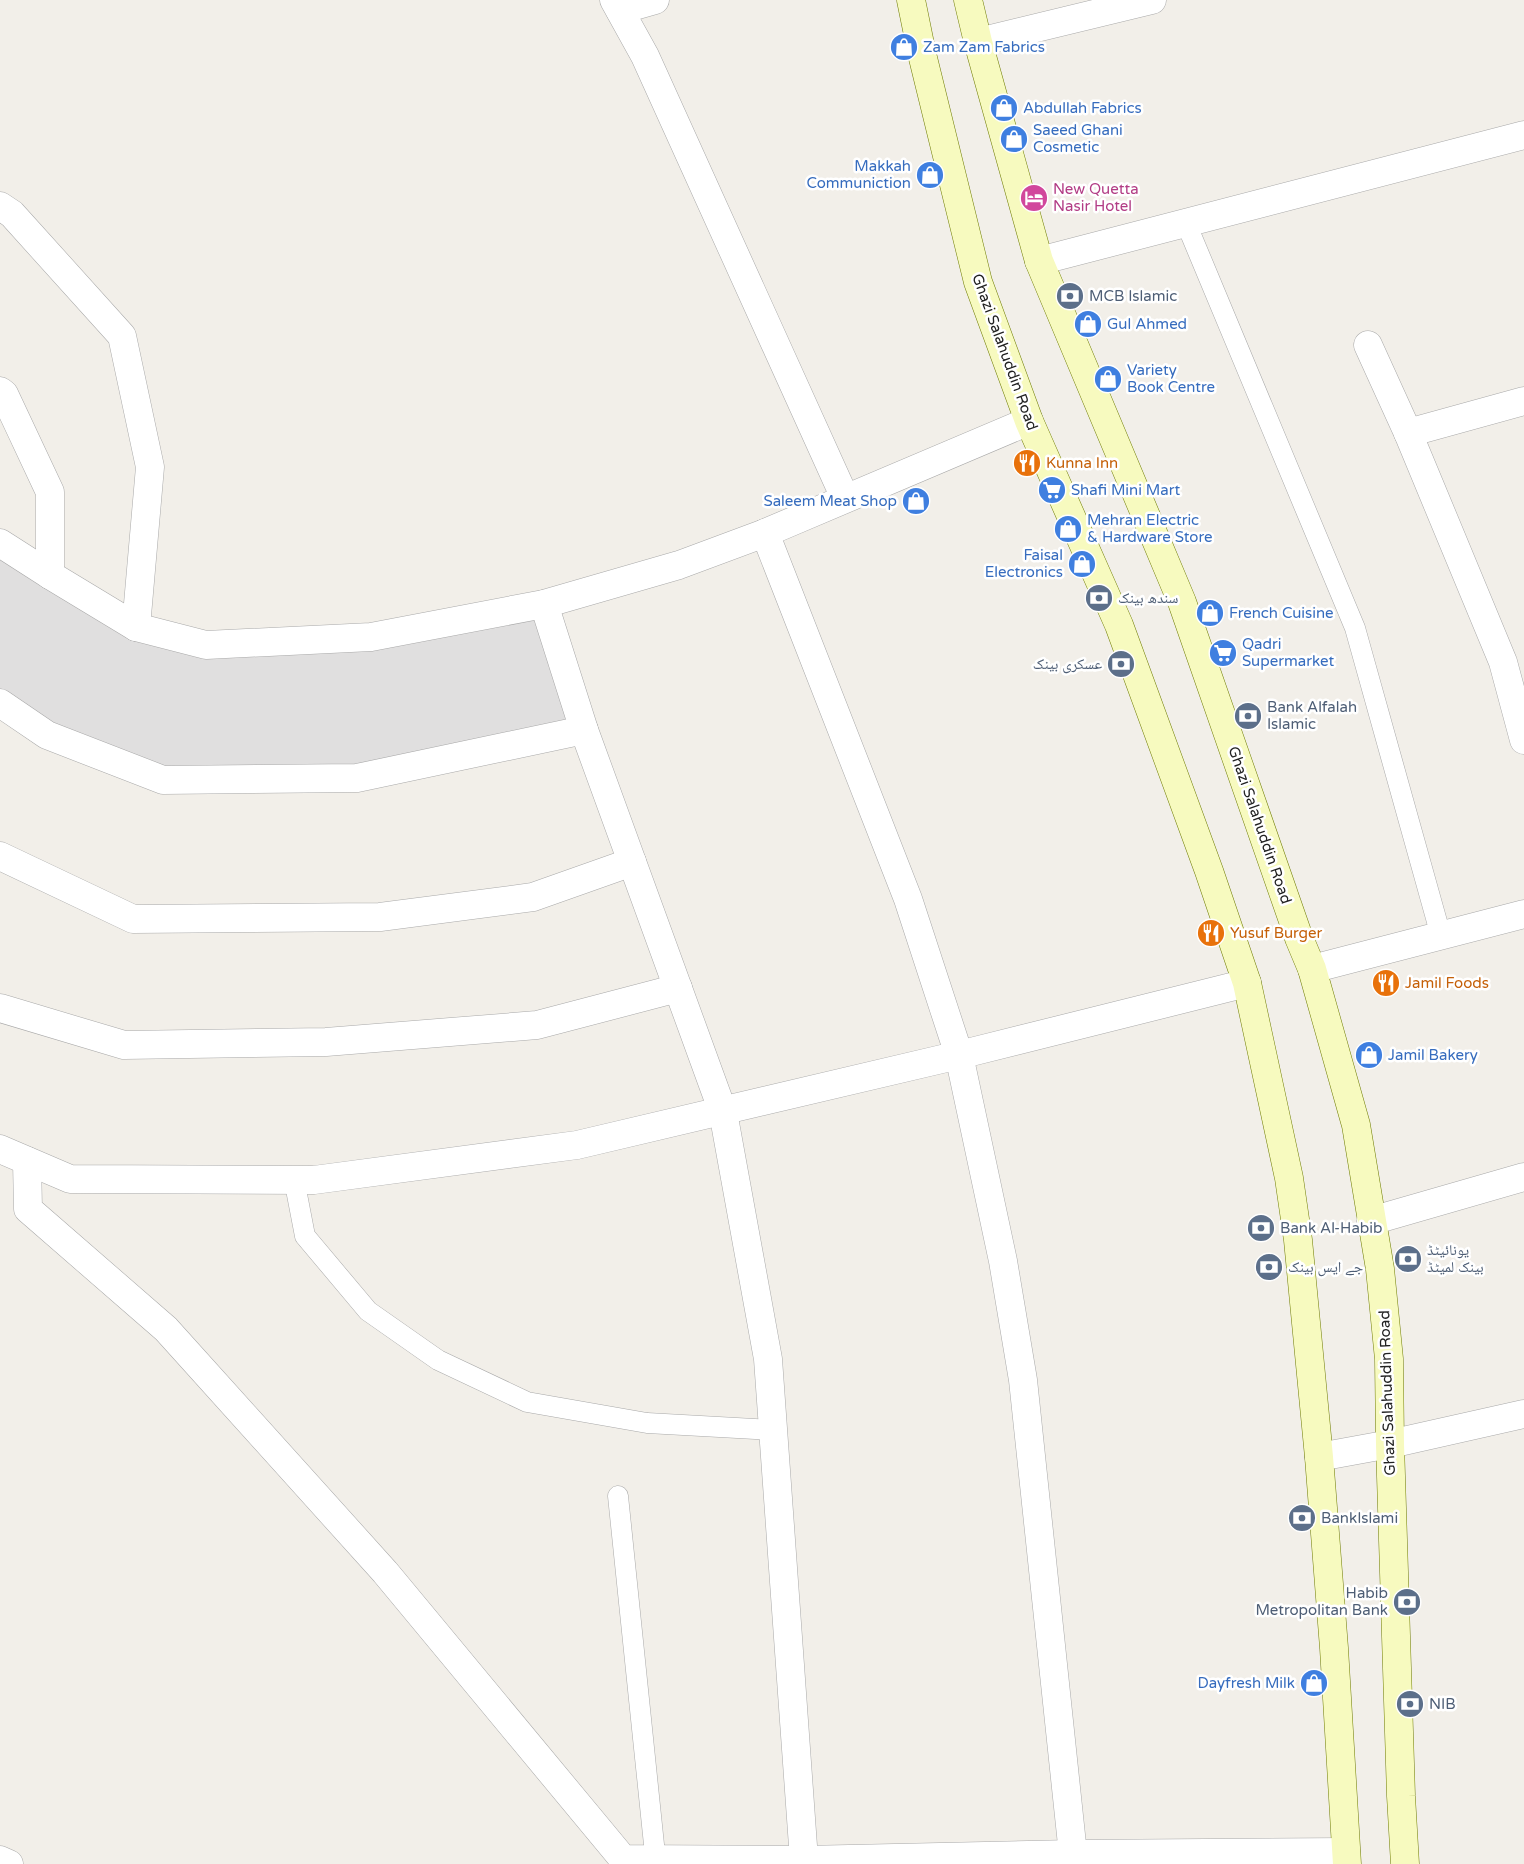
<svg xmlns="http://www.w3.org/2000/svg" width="1524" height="1864" font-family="'Varela Round','Noto Naskh Arabic',sans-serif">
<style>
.residential{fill:#e0dfdf}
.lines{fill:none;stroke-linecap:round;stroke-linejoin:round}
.service-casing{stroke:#a9a9a9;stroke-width:21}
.minor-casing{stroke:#a9a9a9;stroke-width:29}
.secondary-casing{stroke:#707d05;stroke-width:29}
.service{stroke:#fff;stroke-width:20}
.minor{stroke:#fff;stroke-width:28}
.secondary{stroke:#f7fabf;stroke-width:28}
.labels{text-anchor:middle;stroke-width:5;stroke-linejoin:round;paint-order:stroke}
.shop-label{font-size:15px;fill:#366cbe;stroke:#fff;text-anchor:start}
.hotel-label{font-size:15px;fill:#b23c85;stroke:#fff;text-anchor:start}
.service-label{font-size:15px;fill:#4e5e75;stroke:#fff;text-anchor:start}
.street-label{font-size:15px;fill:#222;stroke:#fff}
.food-label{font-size:15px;fill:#c56008;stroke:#fff;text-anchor:start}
</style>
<rect width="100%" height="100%" fill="#f2efe9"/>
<path class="residential" d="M 0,544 L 206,645 L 544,604 L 584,730 L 357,778 L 163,780 L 0,703 Z"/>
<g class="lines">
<defs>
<g id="service">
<path d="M 1186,223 L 1355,628 L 1441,936"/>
<path d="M 294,1179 L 305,1236 L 368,1311 L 438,1360 L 527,1402 L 647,1423 L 774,1430"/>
<path d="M 618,1496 L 656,1864"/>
</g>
<g id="minor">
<path d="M 614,0 L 645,56 L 845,498"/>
<path d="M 620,10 L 655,0"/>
<path d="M 978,42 L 1152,0"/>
<path d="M 0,206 L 12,214 L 122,336 L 150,467 L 136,627"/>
<path d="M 1039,261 L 1524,135"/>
<path d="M 1368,345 L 1408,433 L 1503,662 L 1524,740"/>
<path d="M 0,391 L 4,394 L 50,492 L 50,575"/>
<path d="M 1408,433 L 1524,401"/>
<path d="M 765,533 L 908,899 L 959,1055 L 1003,1261 L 1023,1380 L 1073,1854"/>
<path d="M 0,543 L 50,575 L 136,627 L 206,645 L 371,637 L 544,604 L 679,565 L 765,533 L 1029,421"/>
<path d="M 544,604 L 584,730 L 723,1112 L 768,1359 L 804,1860"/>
<path d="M 0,703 L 47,735 L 163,780 L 357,778 L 584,730"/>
<path d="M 0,856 L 133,919 L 380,917 L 533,897 L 632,862"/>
<path d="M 1312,969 L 1524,914"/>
<path d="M 0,1008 L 124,1045 L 326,1042 L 537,1025 L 678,988"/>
<path d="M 0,1149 L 70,1179 L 314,1180 L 577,1145 L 959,1055 L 1247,983"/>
<path d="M 27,1161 L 28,1209 L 166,1329 L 385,1572 L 623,1859 L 804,1860 L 1073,1854 L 1346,1852"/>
<path d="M 1371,1221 L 1524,1177"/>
<path d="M 1319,1457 L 1390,1444 L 1524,1414"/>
<path d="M 0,1860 L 9,1864"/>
</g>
<g id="secondary">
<path d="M 911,0 L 922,54 L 978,282 L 1029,421 L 1119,625 L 1209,871 L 1247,983 L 1289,1178 L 1298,1240 L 1319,1457 L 1334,1648 L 1347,1864"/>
<path d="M 968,0 L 978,42 L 1039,261 L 1182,602 L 1299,938 L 1312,969 L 1356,1125 L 1380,1269 L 1389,1359 L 1390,1444 L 1401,1796 L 1405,1864"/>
</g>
</defs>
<use href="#service" class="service-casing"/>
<use href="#minor" class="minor-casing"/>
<use href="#secondary" class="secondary-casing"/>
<use href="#service" class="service"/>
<use href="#minor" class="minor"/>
<use href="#secondary" class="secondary"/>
</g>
<defs>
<symbol id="shop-disc" viewBox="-11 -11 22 22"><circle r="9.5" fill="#3f7fe0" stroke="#fff"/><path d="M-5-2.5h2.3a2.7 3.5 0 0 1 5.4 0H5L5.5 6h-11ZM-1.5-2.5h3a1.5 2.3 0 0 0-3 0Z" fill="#fff"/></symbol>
<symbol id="hotel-disc" viewBox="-11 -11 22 22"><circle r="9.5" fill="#d1479c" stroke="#fff"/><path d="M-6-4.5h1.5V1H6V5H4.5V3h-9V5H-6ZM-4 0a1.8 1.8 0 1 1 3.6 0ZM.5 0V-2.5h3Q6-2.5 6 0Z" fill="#fff"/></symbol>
<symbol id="bank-disc" viewBox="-11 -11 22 22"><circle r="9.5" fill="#5c6f8a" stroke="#fff"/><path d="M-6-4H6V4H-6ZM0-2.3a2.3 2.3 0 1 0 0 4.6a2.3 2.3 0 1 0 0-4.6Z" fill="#fff"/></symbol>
<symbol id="restaurant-disc" viewBox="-11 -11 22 22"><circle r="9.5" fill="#e8710a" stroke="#fff"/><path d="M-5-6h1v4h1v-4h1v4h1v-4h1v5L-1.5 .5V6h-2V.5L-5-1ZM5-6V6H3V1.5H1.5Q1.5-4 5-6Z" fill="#fff"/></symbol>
<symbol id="supermarket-disc" viewBox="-11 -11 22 22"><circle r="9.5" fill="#3f7fe0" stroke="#fff"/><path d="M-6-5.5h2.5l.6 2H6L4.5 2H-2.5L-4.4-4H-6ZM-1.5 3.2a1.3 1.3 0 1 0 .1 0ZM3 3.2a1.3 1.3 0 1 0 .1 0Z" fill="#fff"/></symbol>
</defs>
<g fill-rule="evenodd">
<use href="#shop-disc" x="888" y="31" width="32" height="32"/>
<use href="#shop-disc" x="988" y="92" width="32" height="32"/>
<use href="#shop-disc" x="998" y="123" width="32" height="32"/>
<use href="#shop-disc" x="914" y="159" width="32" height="32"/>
<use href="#hotel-disc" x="1018" y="182" width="32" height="32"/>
<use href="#bank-disc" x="1054" y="280" width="32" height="32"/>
<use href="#shop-disc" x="1072" y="308" width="32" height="32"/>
<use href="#shop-disc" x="1092" y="363" width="32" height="32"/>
<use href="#restaurant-disc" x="1011" y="447" width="32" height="32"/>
<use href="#supermarket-disc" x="1036" y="474" width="32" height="32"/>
<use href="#shop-disc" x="900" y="485" width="32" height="32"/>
<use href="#shop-disc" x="1052" y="513" width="32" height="32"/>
<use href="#shop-disc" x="1066" y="548" width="32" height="32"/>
<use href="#bank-disc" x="1083" y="582" width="32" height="32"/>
<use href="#shop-disc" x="1194" y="597" width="32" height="32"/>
<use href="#supermarket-disc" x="1207" y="637" width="32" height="32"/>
<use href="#bank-disc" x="1105" y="648" width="32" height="32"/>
<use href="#bank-disc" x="1232" y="700" width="32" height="32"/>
<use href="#restaurant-disc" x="1195" y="917" width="32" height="32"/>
<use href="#restaurant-disc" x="1370" y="967" width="32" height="32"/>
<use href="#shop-disc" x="1353" y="1039" width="32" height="32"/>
<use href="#bank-disc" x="1245" y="1212" width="32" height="32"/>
<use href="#bank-disc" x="1392" y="1243" width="32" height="32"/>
<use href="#bank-disc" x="1253" y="1251" width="32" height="32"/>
<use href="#bank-disc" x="1286" y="1502" width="32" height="32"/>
<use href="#bank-disc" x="1391" y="1586" width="32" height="32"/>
<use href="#shop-disc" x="1298" y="1667" width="32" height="32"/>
<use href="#bank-disc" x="1394" y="1688" width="32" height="32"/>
</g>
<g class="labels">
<g class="shop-label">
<text x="923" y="52">Zam Zam Fabrics</text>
<text x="1023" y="113">Abdullah Fabrics</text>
<text x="1033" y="135">Saeed Ghani<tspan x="1033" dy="17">Cosmetic</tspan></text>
<text x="911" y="171" text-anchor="end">Makkah<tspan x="911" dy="17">Communiction</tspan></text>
<text x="1107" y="329">Gul Ahmed</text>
<text x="1127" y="375">Variety<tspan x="1127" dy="17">Book Centre</tspan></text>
<text x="1071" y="495">Shafi Mini Mart</text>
<text x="897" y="506" text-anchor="end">Saleem Meat Shop</text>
<text x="1087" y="525">Mehran Electric<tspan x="1087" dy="17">&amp; Hardware Store</tspan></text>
<text x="1063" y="560" text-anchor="end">Faisal<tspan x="1063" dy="17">Electronics</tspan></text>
<text x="1229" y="618">French Cuisine</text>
<text x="1242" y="649">Qadri<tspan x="1242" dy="17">Supermarket</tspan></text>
<text x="1388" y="1060">Jamil Bakery</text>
<text x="1295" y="1688" text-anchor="end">Dayfresh Milk</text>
</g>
<g class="hotel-label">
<text x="1053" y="194">New Quetta<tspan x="1053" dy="17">Nasir Hotel</tspan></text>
</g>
<g class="service-label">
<text x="1089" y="301">MCB Islamic</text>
<text x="1118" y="603">سندھ بینک</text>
<text x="1102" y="669" text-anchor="end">عسکری بینک</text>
<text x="1267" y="712">Bank Alfalah<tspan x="1267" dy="17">Islamic</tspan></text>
<text x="1280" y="1233">Bank Al-Habib</text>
<text x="1427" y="1255">یونائیٹڈ<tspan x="1427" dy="17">بینک لمیٹڈ</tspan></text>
<text x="1288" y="1272">جے ایس بینک</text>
<text x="1321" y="1523">BankIslami</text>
<text x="1388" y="1598" text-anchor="end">Habib<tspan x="1388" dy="17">Metropolitan Bank</tspan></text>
<text x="1429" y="1709">NIB</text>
</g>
<g class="street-label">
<text transform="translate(1005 352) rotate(70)" y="5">Ghazi Salahuddin Road</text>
<text transform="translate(1260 825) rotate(71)" y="5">Ghazi Salahuddin Road</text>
<text transform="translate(1387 1393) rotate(-92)" y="5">Ghazi Salahuddin Road</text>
</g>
<g class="food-label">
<text x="1046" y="468">Kunna Inn</text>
<text x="1230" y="938">Yusuf Burger</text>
<text x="1405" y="988">Jamil Foods</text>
</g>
</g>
</svg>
